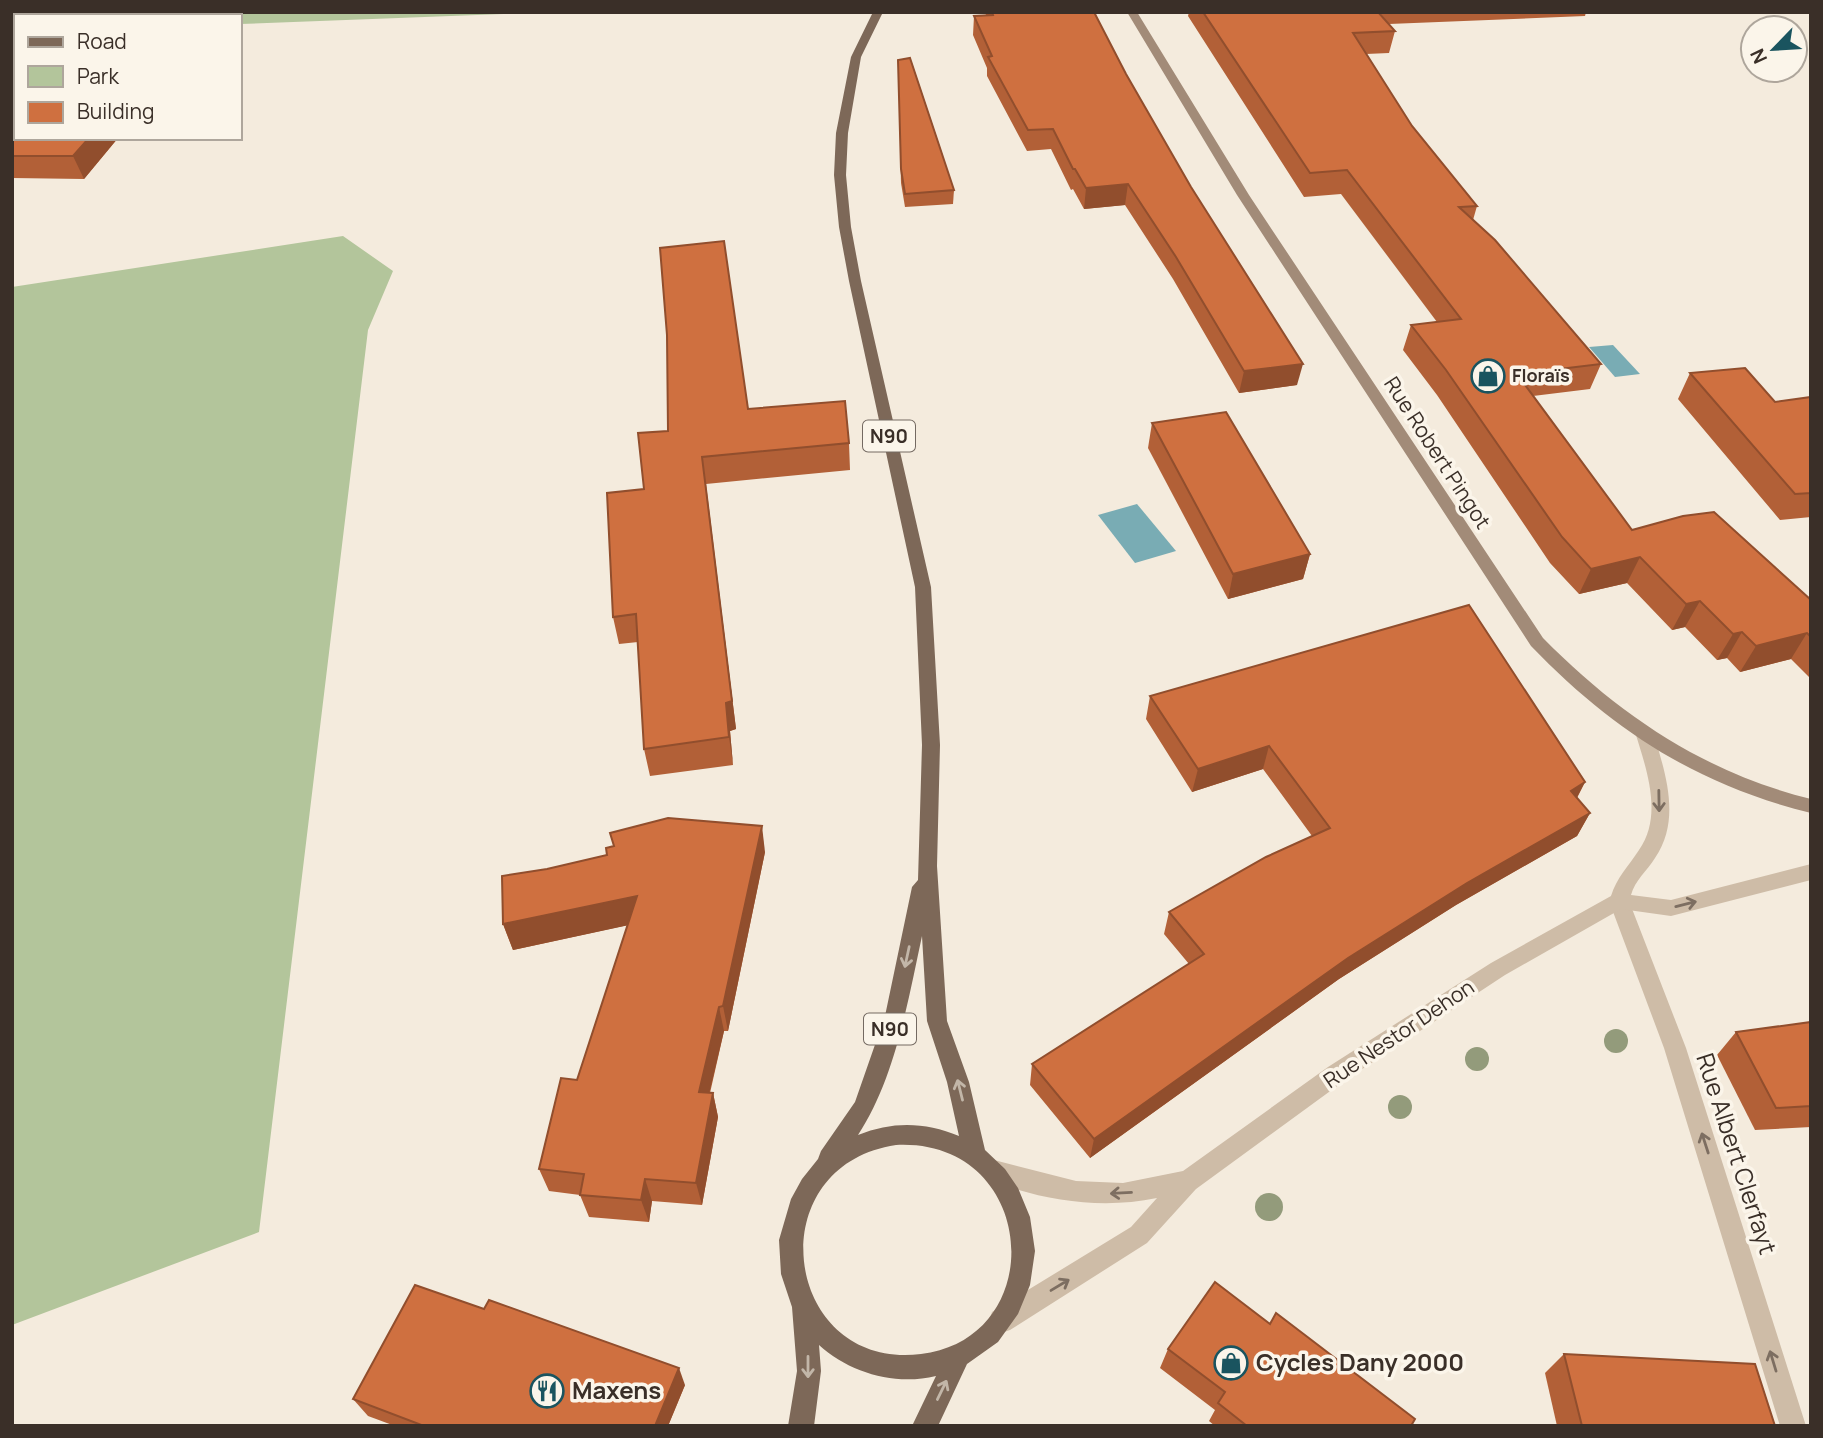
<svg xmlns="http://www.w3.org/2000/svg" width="1823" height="1438" font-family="Manrope,sans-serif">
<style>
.green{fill:#b3c59b}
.water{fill:#79acb4}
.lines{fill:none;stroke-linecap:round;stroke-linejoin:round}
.minor{fill:#cebca7;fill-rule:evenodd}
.tertiary{fill:#cebca7;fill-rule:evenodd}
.secondary{fill:#a28b78;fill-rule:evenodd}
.primary{fill:#7d6858;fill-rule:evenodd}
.tree{fill:#939b7b}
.wall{fill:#b26037}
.shaded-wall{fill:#914e2d}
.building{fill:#cf7040;stroke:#914e2d;stroke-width:2}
.oneway{stroke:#7d6e61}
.oneway2{stroke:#c2b6a8}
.labels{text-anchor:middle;stroke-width:7;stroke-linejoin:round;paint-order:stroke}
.far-poi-label{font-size:18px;font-weight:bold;fill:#3a2f28;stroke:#fbf5ea;text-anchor:start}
.shield{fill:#fbf5ea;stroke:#746a62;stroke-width:2}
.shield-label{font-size:19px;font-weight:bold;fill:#3a2f28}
.street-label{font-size:21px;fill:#3a2f28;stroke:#fbf5ea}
.near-street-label{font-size:24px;fill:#3a2f28;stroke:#fbf5ea}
.near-poi-label{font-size:24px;font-weight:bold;fill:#3a2f28;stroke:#fbf5ea;text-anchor:start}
</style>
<rect width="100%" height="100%" fill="#f4ebdd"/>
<g class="green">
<path d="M 222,12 L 555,12 L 240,24 L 240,16 L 219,16 Z"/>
<path d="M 343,236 L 393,271 L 368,330 L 259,1232 L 12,1325 L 12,287 Z"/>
</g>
<g class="water">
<path d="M 1613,345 L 1640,374 L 1615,377 L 1589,347 Z"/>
<path d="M 1137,504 L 1176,551 L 1135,563 L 1098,515 Z"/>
</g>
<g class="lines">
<path class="minor" d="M 1619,893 L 1626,895 L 1629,901 L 1686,1048 L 1806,1426 L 1780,1426 L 1664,1048 L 1609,901 L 1612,895 Z"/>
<path class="tertiary" d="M 1645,728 L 1651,730 L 1654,735 C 1666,775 1681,820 1655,858 C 1647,871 1635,880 1631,895 L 1671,900 L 1811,864 L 1811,880 L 1671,916 L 1621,909 L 1505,975 L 1344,1081 L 1196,1189 L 1147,1243 L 1010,1330 L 1001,1333 L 992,1330 L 989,1321 L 992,1312 L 1131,1227 L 1157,1198 C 1099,1210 1041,1200 986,1179 L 983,1171 L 986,1163 L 994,1160 L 1076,1181 L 1123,1183 L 1183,1171 L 1328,1067 L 1491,963 L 1611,896 C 1617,877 1628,867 1639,850 C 1663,816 1647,771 1636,735 L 1639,730 Z"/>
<path class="secondary" d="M 1127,12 L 1137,12 L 1249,195 L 1543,638 C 1619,715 1705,773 1811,799 L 1811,813 C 1697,785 1612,730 1531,646 L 1237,195 Z"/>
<path class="primary" d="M 873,12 L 883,12 L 861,57 L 848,133 L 846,175 L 851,227 L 861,281 L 931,587 L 940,745 L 937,866 L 947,1021 L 969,1082 L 985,1150 L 1005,1169 L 1018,1188 L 1030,1217 L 1035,1251 L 1030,1285 L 1018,1314 L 998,1342 L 967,1364 L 938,1426 L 912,1426 L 936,1376 C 895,1386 850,1373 819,1345 L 821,1371 L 814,1426 L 788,1426 L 797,1371 L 792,1307 L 781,1274 L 779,1240 L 791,1199 L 802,1179 L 818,1159 L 821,1151 L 855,1102 L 885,1016 L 912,887 L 918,880 L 922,745 L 915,587 L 849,281 L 839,227 L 834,175 L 836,133 L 851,57 ZM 922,936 L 927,1021 L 947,1082 L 959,1136 C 925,1122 893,1121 858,1135 C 895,1079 908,1001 922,936 ZM 896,1145 C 1038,1138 1052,1338 921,1354 C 783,1371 756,1166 896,1145 Z"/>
</g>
<g class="tree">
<circle cx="1616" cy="1041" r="12"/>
<circle cx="1477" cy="1059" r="12"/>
<circle cx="1400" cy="1107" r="12"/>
<circle cx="1269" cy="1207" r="14"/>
</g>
<g class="wall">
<path d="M 985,12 L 1094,12 L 1126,74 L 1297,385 L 1239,393 L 1173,279 L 1125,205 L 1084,209 L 1073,189 L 1071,190 L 1051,149 L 1027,151 L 987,76 L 987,68 L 973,35 L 974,16 L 986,15 Z"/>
<path d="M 1189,12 L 1586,12 L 1585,16 L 1389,24 L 1395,31 L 1389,53 L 1366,54 L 1412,126 L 1477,206 L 1473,220 L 1601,364 L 1590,389 L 1533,396 L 1632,530 L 1811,600 L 1811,679 L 1791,659 L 1740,672 L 1727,658 L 1717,660 L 1685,627 L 1672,630 L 1627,583 L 1579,594 L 1550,563 L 1437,395 L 1403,350 L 1411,325 L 1437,322 L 1341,194 L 1304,197 L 1188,16 Z"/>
<path d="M 898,60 L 954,190 L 953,204 L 905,207 L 901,183 Z"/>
<path d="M 12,104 L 118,138 L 84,179 L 12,178 Z"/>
<path d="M 1690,373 L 1775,402 L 1811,397 L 1811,517 L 1780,520 L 1678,399 Z"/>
<path d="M 748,409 L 849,443 L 850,470 L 706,484 L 736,729 L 730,731 L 733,765 L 650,776 L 644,749 L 638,642 L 619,644 L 613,617 L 644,489 Z"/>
<path d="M 1152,423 L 1310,554 L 1303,579 L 1228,599 L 1148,448 Z"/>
<path d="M 1150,696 L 1585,782 L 1577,798 L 1590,813 L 1577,836 L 1456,905 L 1339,979 L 1090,1158 L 1030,1085 L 1032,1064 L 1189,964 L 1164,934 L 1169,912 L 1312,836 L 1263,769 L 1192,792 L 1146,719 Z"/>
<path d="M 765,852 L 728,1031 L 724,1031 L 710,1093 L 713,1093 L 718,1117 L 702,1205 L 652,1201 L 649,1222 L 589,1217 L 580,1195 L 549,1191 L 539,1169 L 577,1080 L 628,925 L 513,950 L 503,924 Z"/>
<path d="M 1811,1022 L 1811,1127 L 1755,1130 L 1717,1055 L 1736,1032 Z"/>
<path d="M 1270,1324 L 1411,1426 L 1215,1426 L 1209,1421 L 1215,1410 L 1160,1368 L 1168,1349 Z"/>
<path d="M 1564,1354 L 1775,1426 L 1557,1426 L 1545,1373 Z"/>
<path d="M 685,1385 L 668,1426 L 395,1426 L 368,1416 L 353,1399 Z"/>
</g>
<g class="shaded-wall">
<path d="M 12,12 L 44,12 L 41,16 L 16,16 L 16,38 L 12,42 Z"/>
<path d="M 89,138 L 118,138 L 84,179 L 73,156 Z"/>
<path d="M 1128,184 L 1125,205 L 1084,209 L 1086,188 Z"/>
<path d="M 1303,364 L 1297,385 L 1239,393 L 1244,371 Z"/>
<path d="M 702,457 L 736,729 L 730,731 L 733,765 L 729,737 Z"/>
<path d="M 1310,554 L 1303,579 L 1228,599 L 1233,574 Z"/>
<path d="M 1640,557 L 1627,583 L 1579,594 L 1591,569 Z"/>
<path d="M 1700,601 L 1685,627 L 1672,630 L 1686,604 Z"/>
<path d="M 1742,632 L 1727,658 L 1717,660 L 1733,634 Z"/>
<path d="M 1807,633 L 1791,659 L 1740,672 L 1756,646 Z"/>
<path d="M 1269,746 L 1263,769 L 1192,792 L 1198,769 Z"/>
<path d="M 1585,782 L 1573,805 L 1571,791 Z"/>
<path d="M 1590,813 L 1577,836 L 1456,905 L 1339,979 L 1090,1158 L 1094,1139 L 1348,958 L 1467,883 Z"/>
<path d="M 762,826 L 765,852 L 728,1031 L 723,1006 Z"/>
<path d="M 637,896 L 643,922 L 513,950 L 503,924 Z"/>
<path d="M 719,1007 L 724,1031 L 704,1115 L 699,1092 Z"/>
<path d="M 713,1093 L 718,1117 L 702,1205 L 696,1183 Z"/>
<path d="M 645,1179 L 652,1201 L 649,1222 L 641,1200 Z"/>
<path d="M 679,1368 L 685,1385 L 668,1426 L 655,1426 Z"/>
</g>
<g class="building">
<path d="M 992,12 L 1094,12 L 1126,74 L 1191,187 L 1303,364 L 1244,371 L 1176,257 L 1128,184 L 1086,188 L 1075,169 L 1073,169 L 1053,129 L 1028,130 L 988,57 L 992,56 L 974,16 L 993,15 Z"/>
<path d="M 1203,12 L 1378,12 L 1395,31 L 1353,33 L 1412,126 L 1477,206 L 1459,207 L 1495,240 L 1601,364 L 1517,374 L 1632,530 L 1683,516 L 1714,512 L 1811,600 L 1811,637 L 1807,633 L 1756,646 L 1742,632 L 1733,634 L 1700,601 L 1686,604 L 1640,557 L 1591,569 L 1562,537 L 1446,370 L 1411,325 L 1461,319 L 1347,170 L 1310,173 Z"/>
<path d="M 910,58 L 954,190 L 905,194 L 901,169 L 898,60 Z"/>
<path d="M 16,102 L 16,138 L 89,138 L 73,156 L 12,156 L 12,104 Z"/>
<path d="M 724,241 L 748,409 L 845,401 L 849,443 L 702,457 L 732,701 L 726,703 L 729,737 L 644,749 L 636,614 L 613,617 L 607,493 L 644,489 L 638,433 L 668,431 L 667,335 L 660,248 Z"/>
<path d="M 1745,368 L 1775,402 L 1811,397 L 1811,493 L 1795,494 L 1690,373 Z"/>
<path d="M 1226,412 L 1310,554 L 1233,574 L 1152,423 Z"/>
<path d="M 1469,605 L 1585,782 L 1571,791 L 1590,813 L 1467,883 L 1348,958 L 1094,1139 L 1032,1064 L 1204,954 L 1169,912 L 1266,857 L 1330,828 L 1269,746 L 1198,769 L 1150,696 Z"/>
<path d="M 668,818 L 762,826 L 723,1006 L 719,1007 L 699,1092 L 713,1093 L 696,1183 L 645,1179 L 641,1200 L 580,1195 L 584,1174 L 539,1169 L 561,1078 L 577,1080 L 637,896 L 503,924 L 502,876 L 547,869 L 607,855 L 606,848 L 614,846 L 610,833 Z"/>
<path d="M 1811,1022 L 1811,1106 L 1776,1108 L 1736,1032 Z"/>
<path d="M 1215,1282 L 1270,1324 L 1276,1313 L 1415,1419 L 1411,1426 L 1247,1426 L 1218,1403 L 1225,1392 L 1168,1349 Z"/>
<path d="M 415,1285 L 484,1309 L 489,1300 L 679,1368 L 655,1426 L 424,1426 L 353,1399 Z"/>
<path d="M 1564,1354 L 1755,1364 L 1775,1426 L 1582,1426 Z"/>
</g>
<defs><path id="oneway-shaft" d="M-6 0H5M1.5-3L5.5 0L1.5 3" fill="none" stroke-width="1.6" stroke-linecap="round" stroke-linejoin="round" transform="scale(1.75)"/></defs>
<g class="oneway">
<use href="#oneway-shaft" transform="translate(1659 801) rotate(89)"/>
<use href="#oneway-shaft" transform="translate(1686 904) rotate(-14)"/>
<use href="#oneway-shaft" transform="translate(1705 1143) rotate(-108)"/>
<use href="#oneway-shaft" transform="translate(1121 1193) rotate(177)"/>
<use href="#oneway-shaft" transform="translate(1060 1285) rotate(-31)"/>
<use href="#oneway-shaft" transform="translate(1773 1361) rotate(-107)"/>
</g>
<g class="oneway2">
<use href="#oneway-shaft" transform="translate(907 957) rotate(102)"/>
<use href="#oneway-shaft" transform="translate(960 1090) rotate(-104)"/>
<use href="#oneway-shaft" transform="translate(808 1367) rotate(90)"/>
<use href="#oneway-shaft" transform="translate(942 1390) rotate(-64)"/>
</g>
<defs>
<symbol id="shop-ring" viewBox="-11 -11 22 22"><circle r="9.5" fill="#fbf5ea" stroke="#1a545f" stroke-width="1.5"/><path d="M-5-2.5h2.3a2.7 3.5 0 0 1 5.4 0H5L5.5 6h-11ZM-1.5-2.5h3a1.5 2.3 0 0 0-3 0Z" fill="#1a545f"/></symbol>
<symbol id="restaurant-ring" viewBox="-11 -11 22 22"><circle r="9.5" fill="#fbf5ea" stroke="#1a545f" stroke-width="1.5"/><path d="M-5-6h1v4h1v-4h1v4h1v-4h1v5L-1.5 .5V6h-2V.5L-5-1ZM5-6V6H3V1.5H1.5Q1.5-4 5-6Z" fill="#1a545f"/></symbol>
</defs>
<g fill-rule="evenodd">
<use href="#shop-ring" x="1469" y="357" width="38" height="38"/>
<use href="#shop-ring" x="1212" y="1344" width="38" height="38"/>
<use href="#restaurant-ring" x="528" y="1372" width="38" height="38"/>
</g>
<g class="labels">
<g class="far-poi-label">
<text x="1512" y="382">Floraïs</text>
</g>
<g class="shield">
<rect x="863" y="420.5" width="52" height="31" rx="5"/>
<rect x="864" y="1013.5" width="52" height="31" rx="5"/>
</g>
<g class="shield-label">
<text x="889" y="443">N90</text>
<text x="890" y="1036">N90</text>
</g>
<g class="street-label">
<text transform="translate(1437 453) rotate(57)" y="7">Rue Robert Pingot</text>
<text transform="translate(1399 1034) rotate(-34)" y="7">Rue Nestor Dehon</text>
</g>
<g class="near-street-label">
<text transform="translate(1736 1154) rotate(72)" y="8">Rue Albert Clerfayt</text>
</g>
<g class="near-poi-label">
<text x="1256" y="1371">Cycles Dany 2000</text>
<text x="572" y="1399">Maxens</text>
</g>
</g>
<rect width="1823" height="1438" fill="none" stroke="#3a2f28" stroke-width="28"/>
<rect x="14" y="14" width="228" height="126" fill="#fbf5ea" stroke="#aea69c" stroke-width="2"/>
<rect x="28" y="37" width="35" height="10" fill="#7d6858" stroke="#aea69c" stroke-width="2"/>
<text x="77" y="49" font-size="21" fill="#3a2f28">Road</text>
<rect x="28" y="66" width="35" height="21" fill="#b3c59b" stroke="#aea69c" stroke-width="2"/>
<text x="77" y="84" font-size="21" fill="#3a2f28">Park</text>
<rect x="28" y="102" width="35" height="21" fill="#cf7040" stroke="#aea69c" stroke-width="2"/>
<text x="77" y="119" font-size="21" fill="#3a2f28">Building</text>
<g transform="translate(1774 49) rotate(245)"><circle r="33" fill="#fbf5ea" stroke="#aea69c" stroke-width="2"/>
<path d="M0-5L12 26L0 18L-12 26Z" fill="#1a545f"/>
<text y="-10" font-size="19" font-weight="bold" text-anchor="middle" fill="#3a2f28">N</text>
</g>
</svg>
